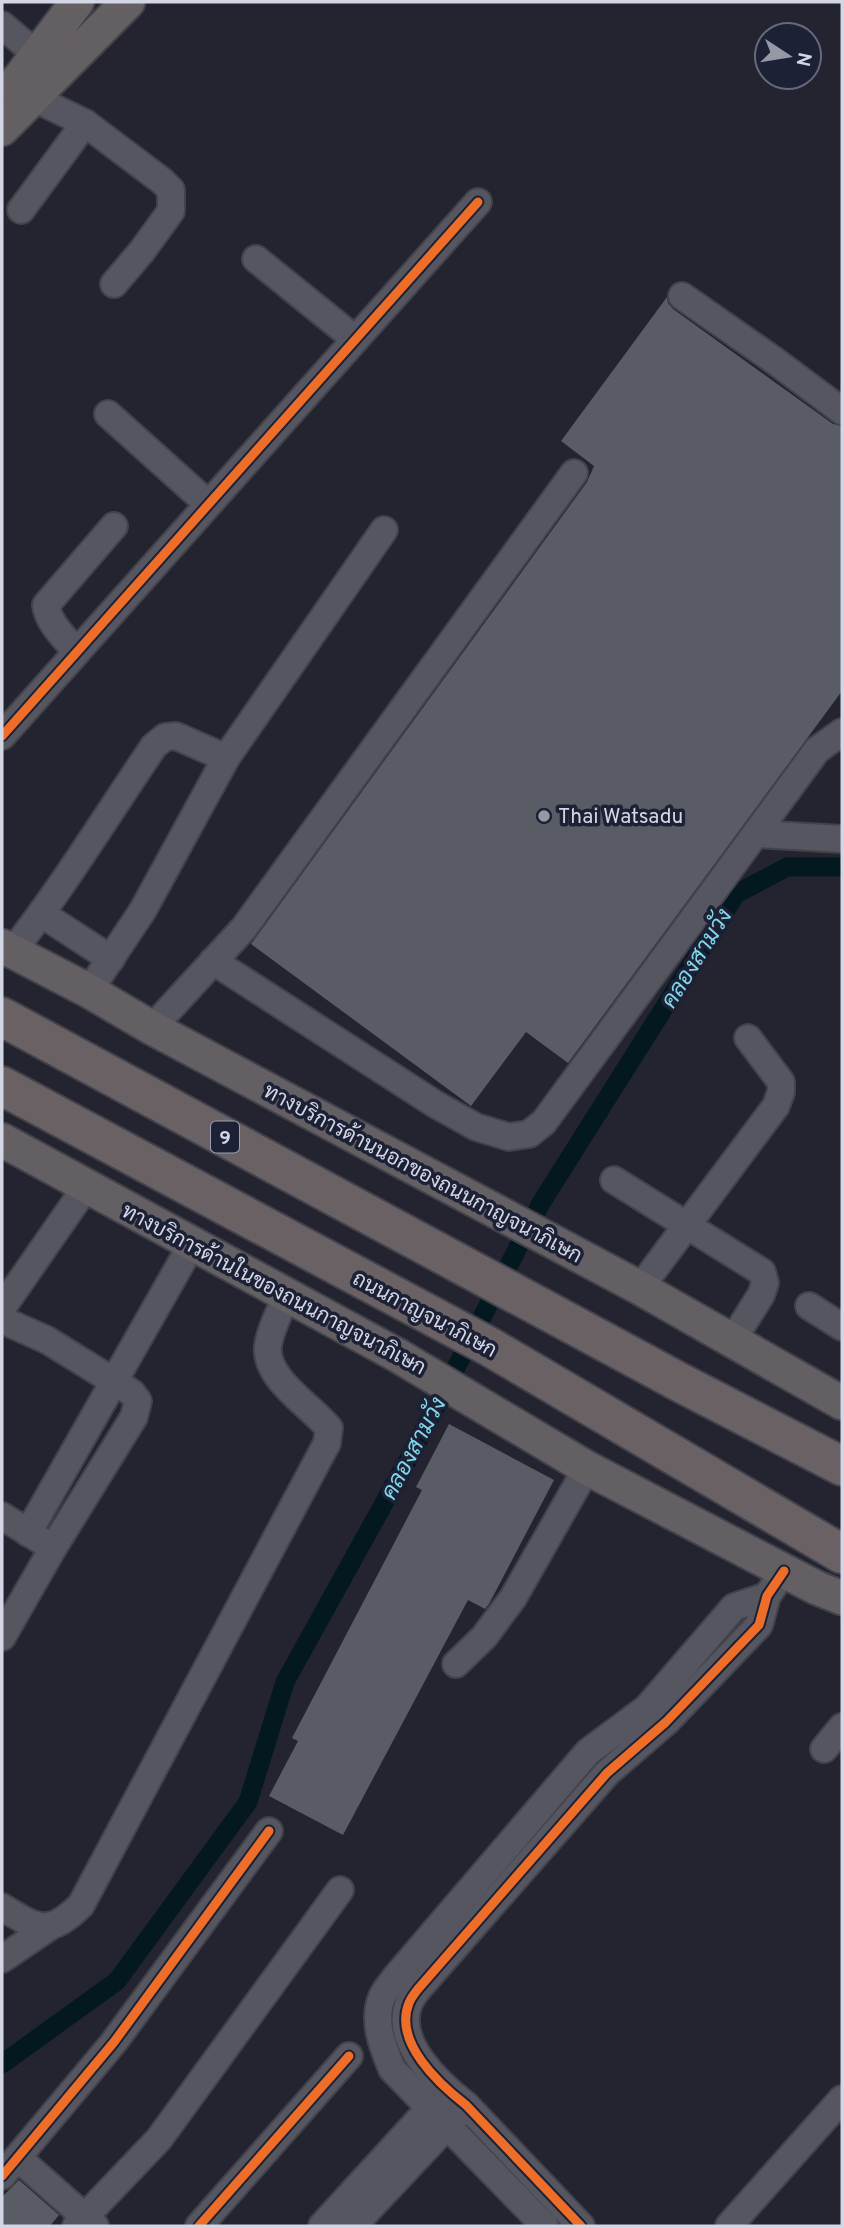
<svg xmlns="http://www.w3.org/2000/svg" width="844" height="2228" font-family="Overpass,Sarabun,sans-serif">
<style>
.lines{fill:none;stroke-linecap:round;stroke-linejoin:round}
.canal{stroke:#03191f;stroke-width:19}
.building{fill:#595b65}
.minor-casing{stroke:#41424c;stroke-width:30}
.major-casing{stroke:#41424c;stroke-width:37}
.highway-casing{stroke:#41424c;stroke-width:42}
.minor{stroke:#55565f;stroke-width:26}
.major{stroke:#645f63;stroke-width:33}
.highway{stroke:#6a6165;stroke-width:38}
.cycleway-casing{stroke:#1d2135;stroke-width:13}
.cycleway{stroke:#ee6e29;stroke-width:9}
.poi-dot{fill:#9598a5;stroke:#1d2135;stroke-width:2.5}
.labels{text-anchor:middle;stroke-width:7;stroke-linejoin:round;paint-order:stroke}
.shield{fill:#1d2135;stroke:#9ca0b0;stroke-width:2}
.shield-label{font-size:19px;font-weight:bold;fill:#d3d6e4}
.poi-label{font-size:21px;fill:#d3d6e4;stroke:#1d2135;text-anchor:start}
.street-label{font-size:21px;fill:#d3d6e4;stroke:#1d2135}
.water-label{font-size:23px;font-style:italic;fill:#80d7e9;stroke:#1d2135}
</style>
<rect width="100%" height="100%" fill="#23242f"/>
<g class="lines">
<path class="canal" d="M 2,2064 L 117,1981 L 248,1802 L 285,1682 L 414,1449 L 541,1203 L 736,894 L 787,867 L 842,867"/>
</g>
<g class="building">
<path d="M 667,297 L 668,303 L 673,309 L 833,424 L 842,426 L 842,691 L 568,1063 L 526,1032 L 471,1106 L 251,944 L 587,482 L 594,466 L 561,441 Z"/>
<path d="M 449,1424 L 554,1480 L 489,1604 L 485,1609 L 468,1600 L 343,1835 L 269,1796 L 298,1741 L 292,1738 L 422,1490 L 416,1487 Z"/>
<path d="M 19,2180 L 59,2215 L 50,2226 L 2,2226 L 2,2197 Z"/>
</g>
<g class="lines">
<defs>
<g id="minor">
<path d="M 2,25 L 29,48"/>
<path d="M 46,104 L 85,123 L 162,181 L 171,190 L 171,211 L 142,251 L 114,284"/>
<path d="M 21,210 L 85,123"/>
<path d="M 256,259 L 355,339"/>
<path d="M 682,296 L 775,361 L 842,411"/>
<path d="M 108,414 L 207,503"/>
<path d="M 76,651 C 65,638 48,623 46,605 L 114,526"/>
<path d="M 2,736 L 478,202"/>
<path d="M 757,834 L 842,839"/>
<path d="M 42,914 L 111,959"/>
<path d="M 12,952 C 64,886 107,815 154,746 L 165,737 L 176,736 L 226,758"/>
<path d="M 213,961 L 435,1104 L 476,1127 L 509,1137 L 529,1134 L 544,1122 L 817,750 L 842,732"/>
<path d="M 89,991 L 143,910 L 226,758 L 384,530"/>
<path d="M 152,1028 L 244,928 L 574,473"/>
<path d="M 614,1180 L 762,1272 L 765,1283 L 761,1295 L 732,1341"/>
<path d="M 640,1288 L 776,1106 L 781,1092 L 781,1082 L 748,1038"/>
<path d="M 809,1306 L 842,1327"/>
<path d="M 2,1308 L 86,1187"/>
<path d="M 2,1320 L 47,1340 L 123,1387 L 132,1393 L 138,1401 L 134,1417 L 53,1548 L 2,1637"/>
<path d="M 2,1516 L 42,1541"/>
<path d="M 28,1533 L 192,1244"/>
<path d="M 456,1664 L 484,1637 L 513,1598 L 587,1468"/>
<path d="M 824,1749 L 842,1727"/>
<path d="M 2,1907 C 38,1929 48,1937 81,1905 L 327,1443 L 329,1428 C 310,1405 264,1378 268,1346 C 270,1329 281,1310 287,1294"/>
<path d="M 2,1959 L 49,1927"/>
<path d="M 18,2158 L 95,2226"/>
<path d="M 2,2176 L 114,2042 L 269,1831"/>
<path d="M 76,2226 L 159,2139 L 340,1890"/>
<path d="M 199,2226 L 349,2056"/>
<path d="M 322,2226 L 441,2096"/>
<path d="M 353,2226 L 458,2114"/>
<path d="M 545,2226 L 392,2069 C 383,2047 372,2021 382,1997 C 385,1990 391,1984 395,1978 L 588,1752 L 647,1708 L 734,1607 L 767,1596"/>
<path d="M 581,2226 L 466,2105 C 439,2084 393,2042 409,2003 C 411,1998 415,1993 418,1989 L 607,1773 L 666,1722 L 759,1625 L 767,1596 L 784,1571"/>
<path d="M 729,2226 L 842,2099"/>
</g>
<g id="major">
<path d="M 2,101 L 77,2"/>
<path d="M 2,129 L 128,2"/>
<path d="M 2,946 L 89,991 L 152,1028 L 640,1288 L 842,1403"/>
<path d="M 2,1140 L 397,1355 L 587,1468 L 817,1588 L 842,1598"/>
</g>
<g id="highway">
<path d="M 2,1017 L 681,1383 L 842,1466"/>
<path d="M 2,1086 L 490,1347 L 842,1554"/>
</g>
</defs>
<use href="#minor" class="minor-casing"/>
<use href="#major" class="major-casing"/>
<use href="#highway" class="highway-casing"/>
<use href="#minor" class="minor"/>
<use href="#major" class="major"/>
<use href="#highway" class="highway"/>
<defs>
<g id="cycleway">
<path d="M 2,736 L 478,202"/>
<path d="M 2,2176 L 114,2042 L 269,1831"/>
<path d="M 199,2226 L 349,2056"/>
<path d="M 581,2226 L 466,2105 C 439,2084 393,2042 409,2003 C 411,1998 415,1993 418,1989 L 607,1773 L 666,1722 L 759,1625 L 767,1596 L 784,1571"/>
</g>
</defs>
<use href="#cycleway" class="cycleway-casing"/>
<use href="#cycleway" class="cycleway"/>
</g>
<circle class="poi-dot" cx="544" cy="816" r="7"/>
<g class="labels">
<rect class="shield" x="211" y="1121.5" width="28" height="31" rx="5"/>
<g class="shield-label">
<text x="225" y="1144">9</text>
</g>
<g class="poi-label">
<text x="558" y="823">Thai Watsadu</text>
</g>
<g class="street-label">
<text transform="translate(423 1173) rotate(28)" y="7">ทางบริการด้านนอกของถนนกาญจนาภิเษก</text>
<text transform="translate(274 1289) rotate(28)" y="7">ทางบริการด้านในของถนนกาญจนาภิเษก</text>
<text transform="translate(425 1314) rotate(28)" y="7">ถนนกาญจนาภิเษก</text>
</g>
<g class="water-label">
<text transform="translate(696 958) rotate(-58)" y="8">คลองสามวัง</text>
<text transform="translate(413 1448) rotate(-62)" y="8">คลองสามวัง</text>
</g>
</g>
<rect width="844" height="2228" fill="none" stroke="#d3d6e4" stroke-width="7"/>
<g transform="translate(788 56) rotate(102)"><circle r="33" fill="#1d2135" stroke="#66697b" stroke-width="2"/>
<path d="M0-5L12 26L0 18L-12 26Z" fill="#9598a5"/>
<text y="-10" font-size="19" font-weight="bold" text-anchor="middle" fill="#d3d6e4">N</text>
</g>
</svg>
